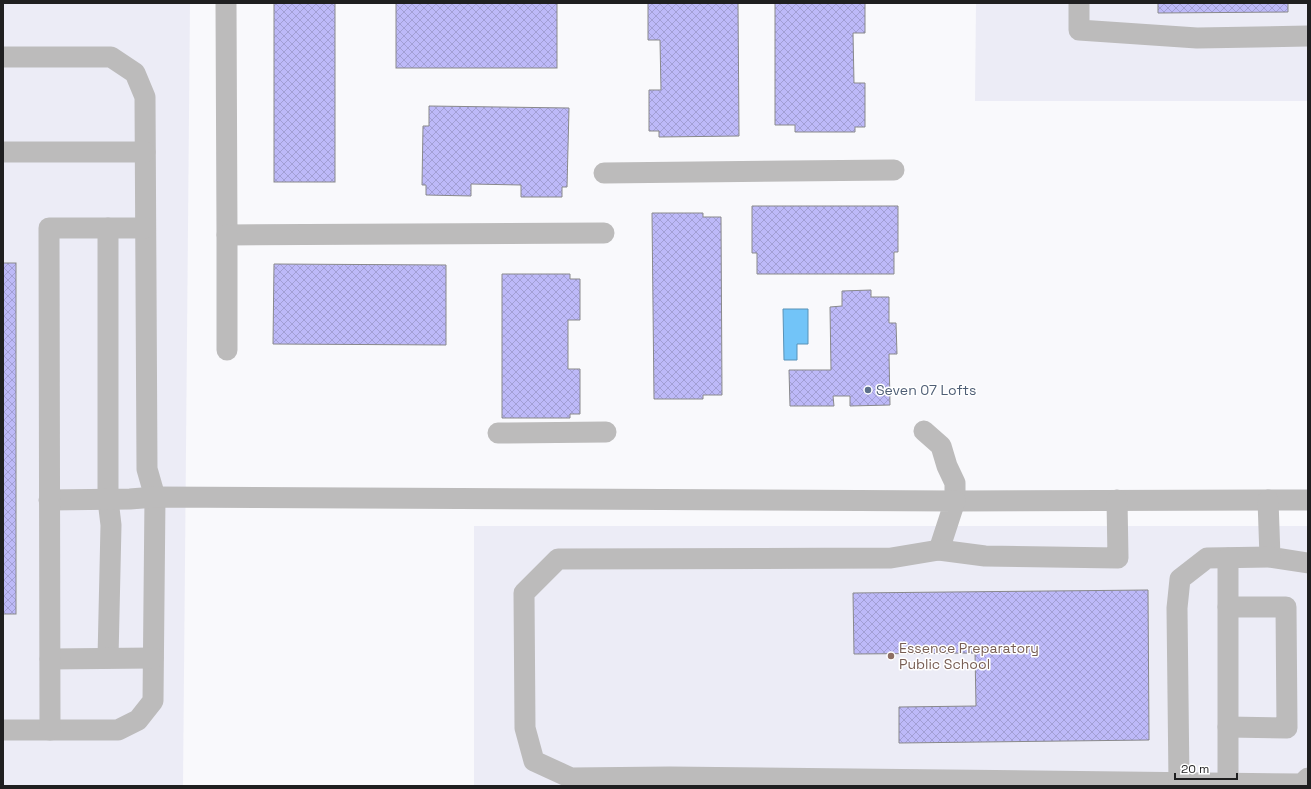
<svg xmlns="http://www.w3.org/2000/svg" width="1311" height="789" font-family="'Space Grotesk',sans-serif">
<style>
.built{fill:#ececf6}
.water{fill:#72c4f8;stroke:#5992b7}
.building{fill:url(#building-cross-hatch);stroke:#89898b}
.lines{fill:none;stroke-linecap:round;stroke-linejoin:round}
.minor{stroke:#bcbbbb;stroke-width:21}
.service-dot{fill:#5c6f8a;stroke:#fff;stroke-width:1.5}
.education-dot{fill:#8d6e63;stroke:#fff;stroke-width:1.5}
.labels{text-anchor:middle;stroke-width:3;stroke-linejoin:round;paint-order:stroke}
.service-label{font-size:14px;fill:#4e5e75;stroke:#fff;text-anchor:start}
.education-label{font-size:14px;fill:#785e54;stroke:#fff;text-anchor:start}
</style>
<defs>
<pattern id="building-cross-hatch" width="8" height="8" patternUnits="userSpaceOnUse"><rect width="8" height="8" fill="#bdb9f8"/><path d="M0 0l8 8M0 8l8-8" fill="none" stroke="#a29fd4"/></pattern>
</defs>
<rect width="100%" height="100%" fill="#f9f9fc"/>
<g class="built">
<path d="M 3,3 L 190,3 L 183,786 L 3,786 Z"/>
<path d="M 976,3 L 1308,3 L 1308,101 L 975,101 Z"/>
<rect x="474" y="526" width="834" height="260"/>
</g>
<path class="water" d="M 783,309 L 808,309 L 808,344 L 797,344 L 797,360 L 784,360 Z"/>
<g class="building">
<rect x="274" y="3" width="61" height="179"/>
<rect x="396" y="3" width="161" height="65"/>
<path d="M 648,3 L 738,3 L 739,136 L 659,137 L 659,131 L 649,131 L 649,90 L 661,90 L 660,40 L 648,40 Z"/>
<path d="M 775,3 L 865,3 L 865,33 L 853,33 L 854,83 L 865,83 L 865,127 L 855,127 L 855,132 L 795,132 L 795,125 L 775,125 Z"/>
<path d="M 1158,3 L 1288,3 L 1288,12 L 1158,13 Z"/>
<path d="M 429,106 L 569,108 L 567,187 L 562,187 L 562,197 L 521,197 L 521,185 L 471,184 L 471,196 L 426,195 L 426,185 L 422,185 L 423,126 L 429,126 Z"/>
<path d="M 752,206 L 898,206 L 898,252 L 894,252 L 894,274 L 757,274 L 757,253 L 752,253 Z"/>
<path d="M 652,213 L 703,213 L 703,217 L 721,217 L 722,395 L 703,395 L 703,399 L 654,399 Z"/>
<rect x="3" y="263" width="13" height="351"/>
<path d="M 274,264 L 446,265 L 446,345 L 273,344 Z"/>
<path d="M 502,274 L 570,274 L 570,279 L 580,279 L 580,320 L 568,320 L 568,369 L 580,369 L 580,414 L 570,414 L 570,418 L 502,418 Z"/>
<path d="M 871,290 L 871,297 L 889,297 L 889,323 L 896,323 L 897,354 L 889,354 L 890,405 L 850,406 L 850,396 L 833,396 L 834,406 L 790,406 L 789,370 L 831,370 L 830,307 L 842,306 L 842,291 Z"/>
<path d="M 1148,590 L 1149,740 L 899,743 L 899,707 L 976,706 L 975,653 L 854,654 L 853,593 Z"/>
</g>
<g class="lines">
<g class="minor">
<path d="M 226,3 L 227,235 L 604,233"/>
<path d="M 1079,3 L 1079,30 L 1197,38 L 1308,36"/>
<path d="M 3,57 L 111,57 L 135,73 L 145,97 L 147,469 L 155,497 L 153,701 L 138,720 L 118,730 L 3,730"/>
<path d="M 3,152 L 145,152"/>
<path d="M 604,173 L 894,170"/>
<path d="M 108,228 L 108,500 L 111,525 L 108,658"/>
<path d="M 227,350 L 227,235"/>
<path d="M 924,431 L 941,446 L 947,466 L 955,483 L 955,501 L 1308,500"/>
<path d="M 498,433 L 606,432"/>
<path d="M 49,500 L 130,499 L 155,497 L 955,501 L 939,550"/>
<path d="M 1117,500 L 1118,558 L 985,556 L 939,550 L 891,558 L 558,559 L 524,593 L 525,728 L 534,761 L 571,778 L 670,777 L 1302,784 L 1308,778"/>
<path d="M 1268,500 L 1270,557 L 1308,563"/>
<path d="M 1228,607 L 1286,607 L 1287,728 L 1228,727"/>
<path d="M 50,659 L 153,658"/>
<path d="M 50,730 L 49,228 L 145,228"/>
<path d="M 1179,783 L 1177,608 L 1180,579 L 1207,558 L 1270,557"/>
<path d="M 1228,783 L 1228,558"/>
</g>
</g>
<circle class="service-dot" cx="868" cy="390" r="4"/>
<circle class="education-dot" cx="891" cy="656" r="4"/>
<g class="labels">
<g class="service-label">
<text x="876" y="395">Seven 07 Lofts</text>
</g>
<g class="education-label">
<text x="899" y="653">Essence Preparatory<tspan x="899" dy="16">Public School</tspan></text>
</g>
</g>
<rect width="1311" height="789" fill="none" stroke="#1f1f20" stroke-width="8"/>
<path d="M1175 773v6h62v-6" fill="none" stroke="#1f1f20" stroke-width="2"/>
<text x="1181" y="773" font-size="12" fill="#1f1f20" stroke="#ffffff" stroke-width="3" paint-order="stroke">20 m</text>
</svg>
